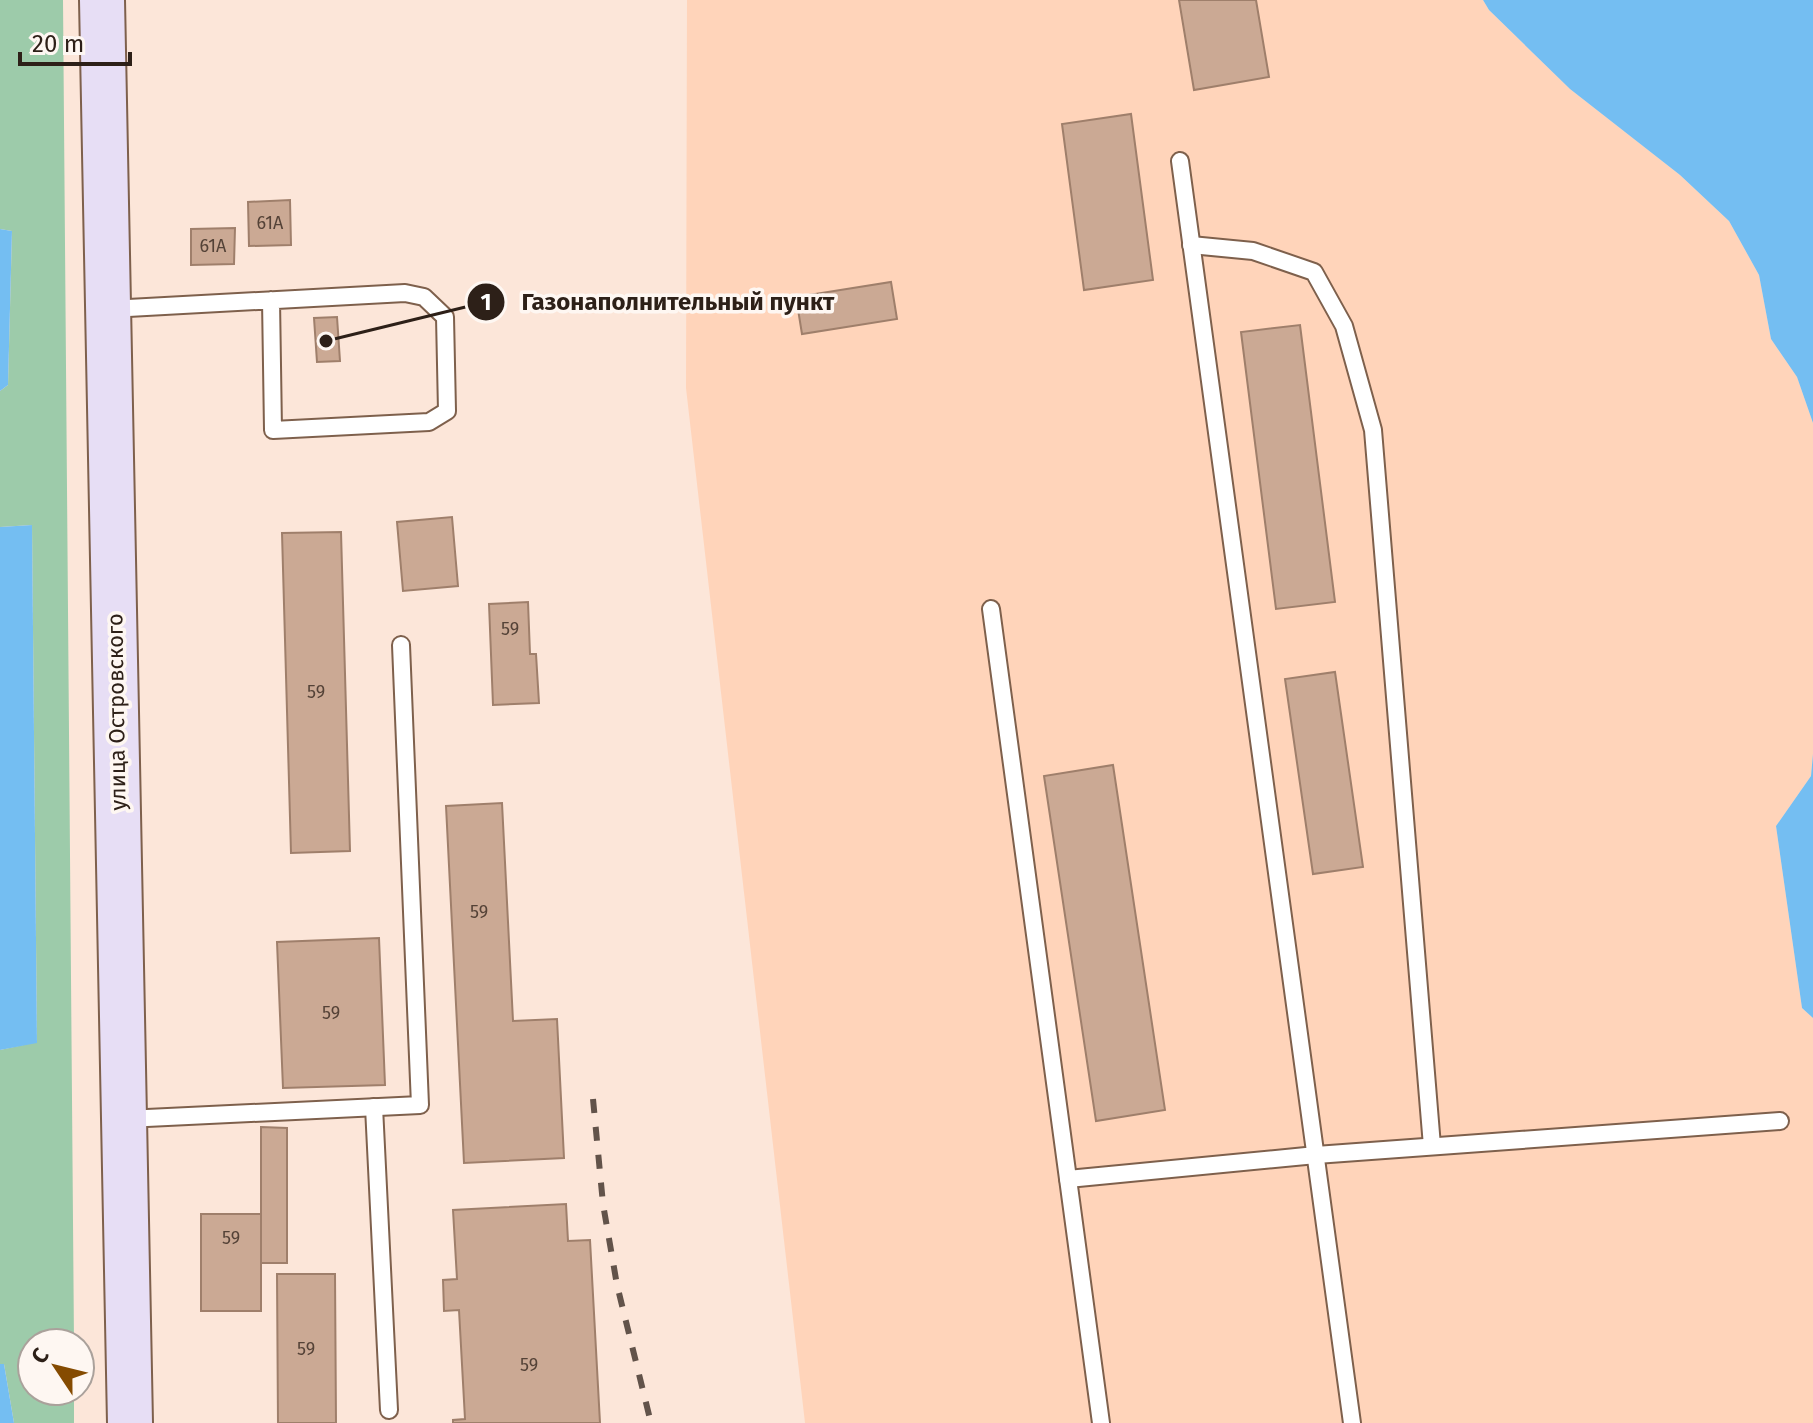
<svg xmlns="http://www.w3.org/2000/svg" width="1813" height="1423" font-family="'Fira Sans',sans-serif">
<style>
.built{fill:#ffd4ba}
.green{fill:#9dcbaa}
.water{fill:#74bef2}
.building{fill:#cba994;stroke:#9f7f6b;stroke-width:2}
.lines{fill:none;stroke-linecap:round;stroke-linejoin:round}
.lane-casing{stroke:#7e604c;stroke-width:20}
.secondary-casing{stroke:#7e604c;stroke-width:48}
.lane{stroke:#fff;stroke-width:16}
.secondary{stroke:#e7def5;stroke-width:44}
.rail{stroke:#62534a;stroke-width:6;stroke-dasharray:14 14;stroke-linecap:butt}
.labels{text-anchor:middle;stroke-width:7;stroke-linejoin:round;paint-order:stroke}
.number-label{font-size:18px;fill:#544237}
.street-label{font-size:22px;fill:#2d2018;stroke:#fef7f2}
.leader{fill:none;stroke:#2d2018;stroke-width:3}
.callout-dot{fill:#2d2018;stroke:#fef7f2;stroke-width:3}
.mark-label{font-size:24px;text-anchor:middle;font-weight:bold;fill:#fff}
.callout-label{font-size:24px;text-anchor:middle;font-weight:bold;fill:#2d2018;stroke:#fef7f2;stroke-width:7;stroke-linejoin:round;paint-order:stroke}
</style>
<rect width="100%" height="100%" fill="#fce6d9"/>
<path class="built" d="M 687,0 L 1483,0 L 1489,10 L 1570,89 L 1680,175 L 1729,221 L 1759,275 L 1771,339 L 1797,377 L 1813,423 L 1813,754 L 1811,776 L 1776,826 L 1802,1008 L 1813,1018 L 1813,1423 L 805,1423 L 686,388 Z"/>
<path class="green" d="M 0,0 L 63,0 L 74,1343 L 32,1343 L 32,1391 L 74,1391 L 74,1423 L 14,1423 L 4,1364 L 0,1364 L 0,1050 L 37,1042 L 32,525 L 0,527 L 0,391 L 8,385 L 12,231 L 0,229 Z"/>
<g class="water">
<path d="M 1483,0 L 1813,0 L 1813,423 L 1797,377 L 1771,339 L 1759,275 L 1729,221 L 1680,175 L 1570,89 L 1489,10 Z"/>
<path d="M 0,229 L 12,231 L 8,385 L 0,391 Z"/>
<path d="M 32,525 L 37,1043 L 0,1050 L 0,527 Z"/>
<path d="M 1813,754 L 1813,1018 L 1802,1008 L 1776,826 L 1811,776 Z"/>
<path d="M 0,1364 L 4,1364 L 14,1423 L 0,1423 Z"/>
</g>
<g class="building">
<path d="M 1179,0 L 1256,0 L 1269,77 L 1194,90 Z"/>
<path d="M 1131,114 L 1153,280 L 1084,290 L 1062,124 Z"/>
<path d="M 290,200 L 291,245 L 249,246 L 248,202 Z"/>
<path d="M 235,228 L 234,264 L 191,265 L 191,229 Z"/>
<path d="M 891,282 L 897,319 L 802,334 L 796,297 Z"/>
<path d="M 337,317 L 340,361 L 317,362 L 314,318 Z"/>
<path d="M 1300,325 L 1335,602 L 1276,609 L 1241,332 Z"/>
<path d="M 452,517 L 458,586 L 403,591 L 397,522 Z"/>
<path d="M 341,532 L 350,851 L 291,853 L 282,533 Z"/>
<path d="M 528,602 L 530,654 L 536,654 L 539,703 L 493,705 L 489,604 Z"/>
<path d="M 1335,672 L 1363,867 L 1313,874 L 1285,679 Z"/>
<path d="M 1113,765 L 1165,1110 L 1096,1121 L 1044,776 Z"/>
<path d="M 502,803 L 513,1021 L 557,1019 L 564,1158 L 464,1163 L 446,806 Z"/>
<path d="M 379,938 L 385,1085 L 283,1088 L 277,942 Z"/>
<path d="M 261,1127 L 287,1128 L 287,1263 L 261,1263 Z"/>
<path d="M 566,1204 L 568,1241 L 590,1240 L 600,1423 L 453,1423 L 453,1420 L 465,1419 L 459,1310 L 444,1311 L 443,1280 L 457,1279 L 453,1210 Z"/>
<rect x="201" y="1214" width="60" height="97"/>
<path d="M 277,1274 L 335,1274 L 336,1423 L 278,1423 Z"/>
</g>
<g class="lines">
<defs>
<g id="lane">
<path d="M 1180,161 L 1352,1423"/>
<path d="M 1191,245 L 1253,251 L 1314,272 L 1344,326 L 1373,430 L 1432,1146"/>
<path d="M 110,309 L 405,293 L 424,297 L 445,317 L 447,411 L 429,422 L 273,430 L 271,300"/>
<path d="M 991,609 L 1101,1423"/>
<path d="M 374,1107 L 389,1410"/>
<path d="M 126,1119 L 420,1105 L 401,645"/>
<path d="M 1068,1179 L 1316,1155 L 1780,1121"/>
</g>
<path id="secondary" d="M 102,0 L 130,1423"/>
</defs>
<use href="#lane" class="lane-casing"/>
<use href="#secondary" class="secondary-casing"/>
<use href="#lane" class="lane"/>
<use href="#secondary" class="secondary"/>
<path class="rail" d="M 593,1099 L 603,1204 L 617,1285 L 651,1423"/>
</g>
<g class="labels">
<g class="number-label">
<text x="270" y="229">61А</text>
<text x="213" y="252">61А</text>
<text x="510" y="635">59</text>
<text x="316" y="698">59</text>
<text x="479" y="918">59</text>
<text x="331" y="1019">59</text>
<text x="231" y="1244">59</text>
<text x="306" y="1355">59</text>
<text x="529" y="1371">59</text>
</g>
<g class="street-label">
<text transform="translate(116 712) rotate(-91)" y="8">улица Островского</text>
</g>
</g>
<path class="leader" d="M326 341L486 302"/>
<g class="callout-dot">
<circle cx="326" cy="341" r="8"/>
<circle cx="486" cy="302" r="20"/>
</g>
<g class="mark-label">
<text x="486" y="310">1</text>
</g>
<g class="callout-label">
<text x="678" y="310">Газонаполнительный пункт</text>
</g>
<g transform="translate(56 1367) rotate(305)"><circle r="38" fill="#fef7f2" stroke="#aaa19b" stroke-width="2"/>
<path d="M0-6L14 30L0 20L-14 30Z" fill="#854b01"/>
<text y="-12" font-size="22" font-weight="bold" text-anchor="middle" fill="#2d2018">С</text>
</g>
<path d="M20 52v12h110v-12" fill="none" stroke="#2d2018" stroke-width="4"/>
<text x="32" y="52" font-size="24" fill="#2d2018" stroke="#fef7f2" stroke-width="6" paint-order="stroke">20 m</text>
</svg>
